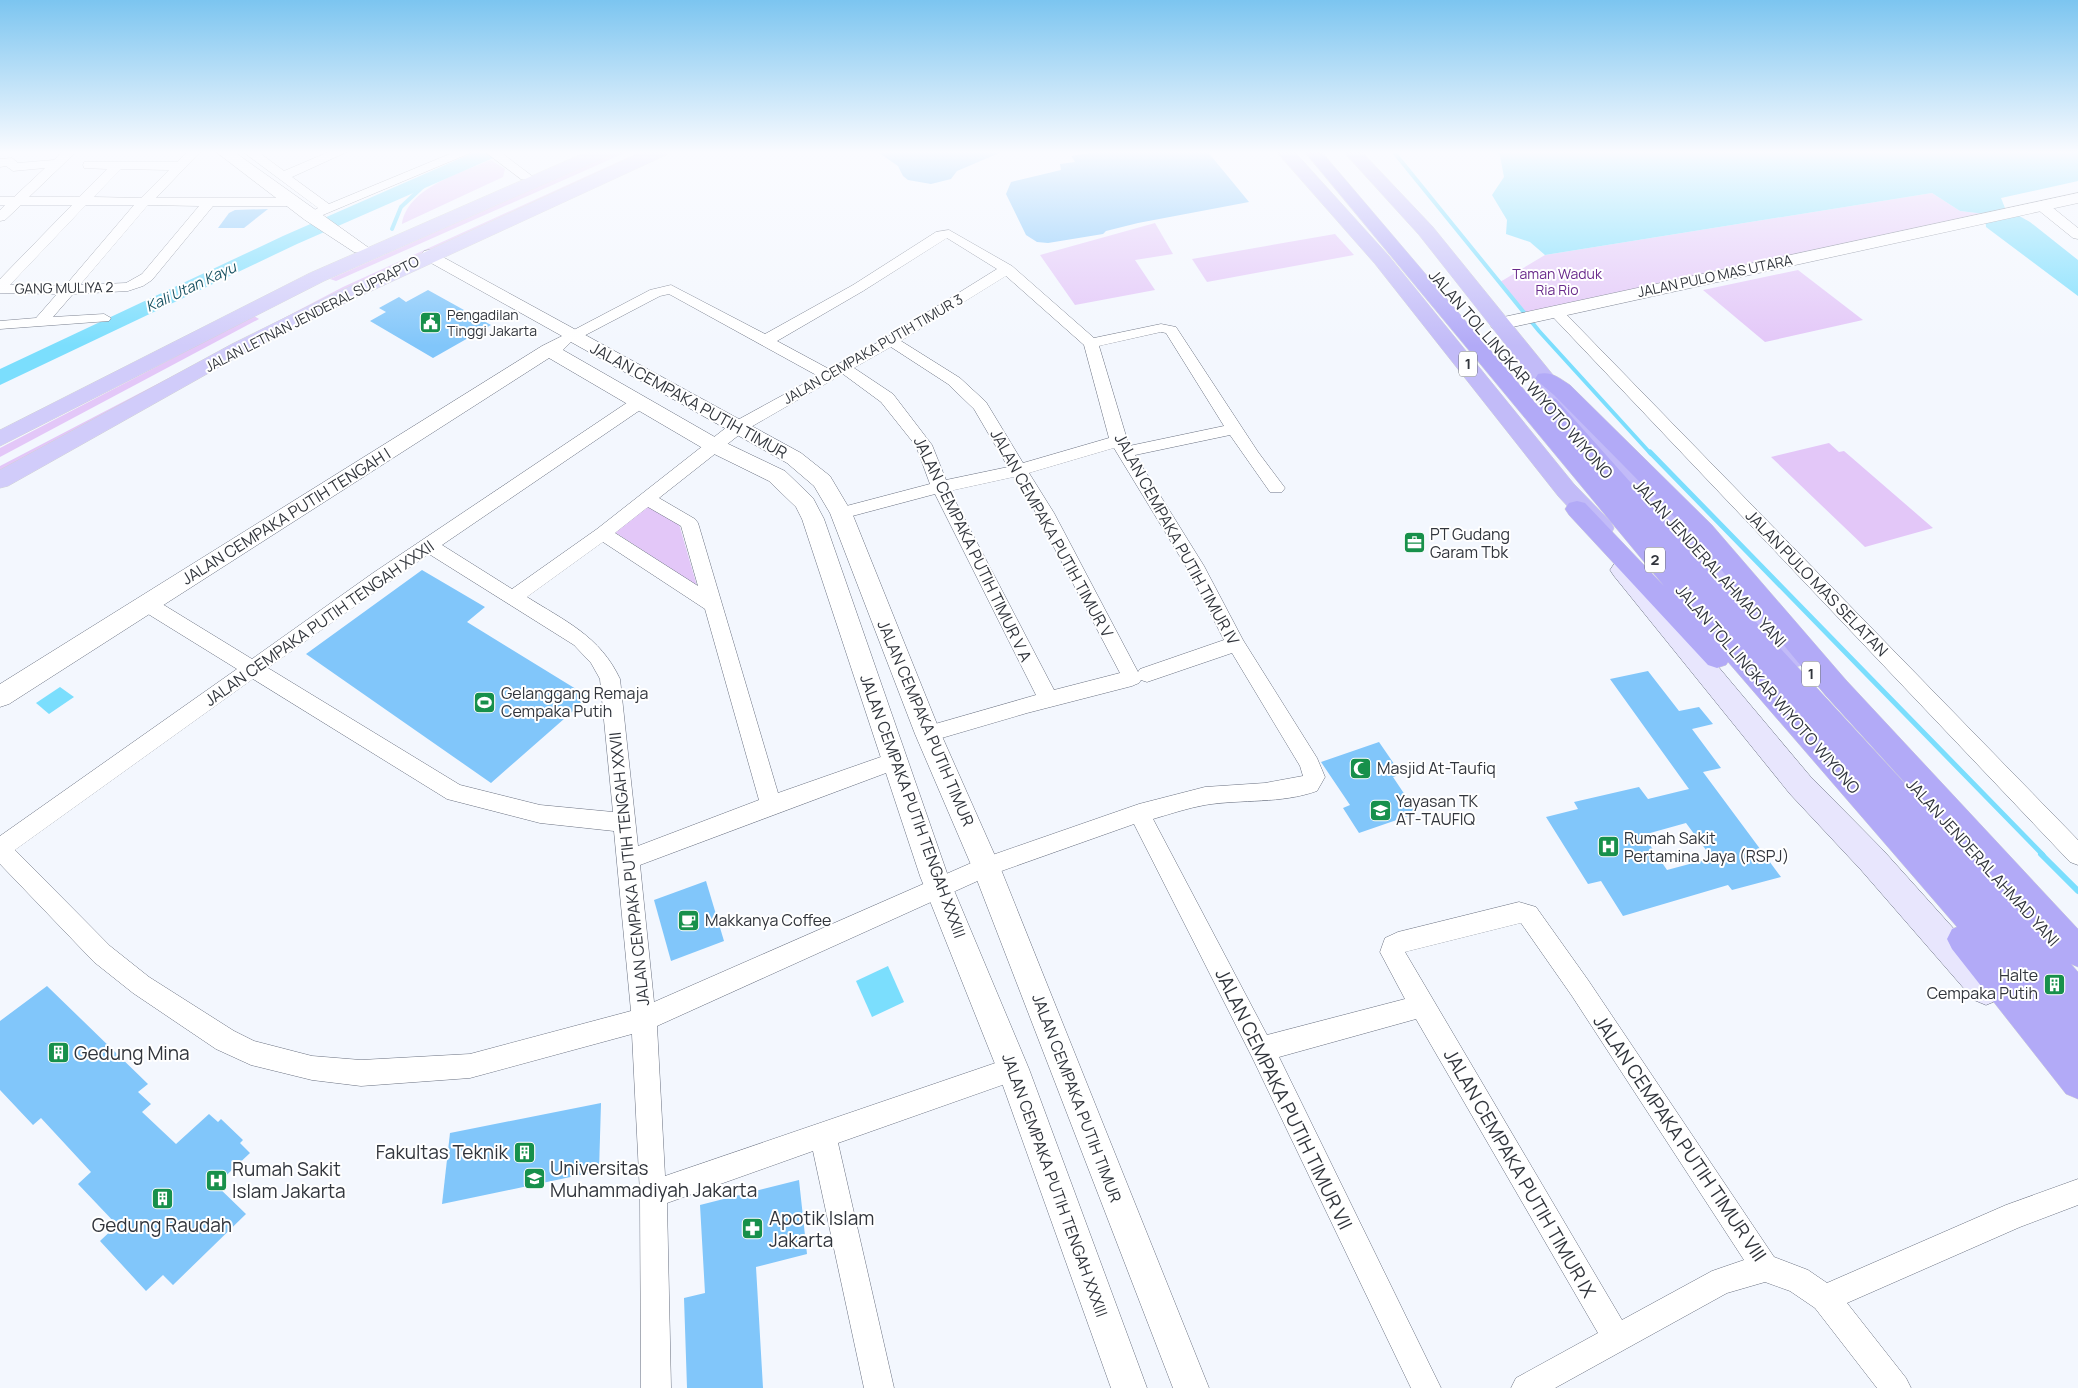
<svg xmlns="http://www.w3.org/2000/svg" width="2078" height="1388" font-family="Manrope,sans-serif">
<style>
.green{fill:#e3c7f8}
.water{fill:#7bdefd}
.lines{fill:none;stroke-linecap:round;stroke-linejoin:round}
.stream-far2{stroke:#7bdefd;stroke-width:4}
.stream-far1{stroke:#7bdefd;stroke-width:5}
.stream{stroke:#7bdefd;stroke-width:6}
.river{fill:#7bdefd;fill-rule:evenodd}
.building{fill:#81c6fa;fill-rule:evenodd}
.minor-casing{stroke:#6a7181;stroke-width:1}
.tertiary-casing{stroke:#6a7181;stroke-width:1}
.secondary-casing{stroke:#6a7181;stroke-width:1}
.primary-casing{stroke:#d2d3d4;stroke-width:1}
.trunk-casing{stroke:#d2d3d4;stroke-width:1}
.motorway-casing{stroke:#d2d3d4;stroke-width:1}
.minor{fill:#fff;fill-rule:evenodd}
.tertiary{fill:#fff;fill-rule:evenodd}
.secondary{fill:#e8e6fd;fill-rule:evenodd}
.primary{fill:#d1ccfa;fill-rule:evenodd}
.trunk{fill:#c2bbf8;fill-rule:evenodd}
.motorway{fill:#b2aaf7;fill-rule:evenodd}
.labels{text-anchor:middle;stroke-width:4;stroke-linejoin:round;paint-order:stroke}
.far-park-label{font-size:14px;fill:#692a8b;stroke:#fff}
.far-street-label{font-size:14px;fill:#31353c;stroke:#fff}
.far-poi-label{font-size:14px;fill:#31353c;stroke:#fff;text-anchor:start}
.far-water-label{font-size:15px;font-style:italic;fill:#1a5363;stroke:#fff}
.shield{fill:#fff;stroke:#6f7276;stroke-width:1}
.shield-label{font-size:15px;font-weight:bold;fill:#31353c}
.street-label{font-size:16px;fill:#31353c;stroke:#fff}
.poi-label{font-size:16px;fill:#31353c;stroke:#fff;text-anchor:start}
.near-poi-label{font-size:19px;fill:#31353c;stroke:#fff;text-anchor:start}
.near-street-label{font-size:19px;fill:#31353c;stroke:#fff}
</style>
<rect width="100%" height="100%" fill="#f3f7fe"/>
<g class="green">
<path d="M 618,151 L 629,151 L 336,281 L 330,279 Z"/>
<path d="M 642,151 L 660,151 L 430,255 L 0,480 L 0,466 L 343,287 Z"/>
<path d="M 491,160 L 505,169 L 503,177 L 402,224 C 407,188 462,172 491,160 Z"/>
<path d="M 1932,193 L 1960,211 L 1985,214 L 1529,318 L 1500,282 L 1545,255 Z"/>
<path d="M 1155,223 L 1173,254 L 1135,260 L 1155,290 L 1075,305 L 1040,255 Z"/>
<path d="M 1335,234 L 1354,255 L 1207,282 L 1192,259 Z"/>
<path d="M 1798,270 L 1863,320 L 1765,342 L 1703,290 Z"/>
<path d="M 254,316 L 259,319 L 0,457 L 0,448 Z"/>
<path d="M 1829,443 L 1839,452 L 1844,451 L 1933,528 L 1865,547 L 1771,457 Z"/>
<path d="M 648,506 L 679,524 L 697,586 L 613,531 Z"/>
</g>
<g class="water">
<path d="M 1496,151 L 2078,151 L 2078,181 L 2001,198 L 2005,208 L 2030,222 L 2078,260 L 2078,296 L 1986,227 L 1985,214 L 1960,211 L 1932,193 L 1545,255 L 1530,242 L 1506,234 L 1507,220 L 1492,195 L 1504,177 L 1500,156 Z"/>
<path d="M 60,687 L 74,697 L 49,714 L 36,703 Z"/>
<path d="M 888,966 L 904,1002 L 872,1017 L 856,981 Z"/>
</g>
<g class="lines">
<g class="stream-far2">
<path d="M 1393,151 L 1539,331 L 1651,454"/>
<path d="M 392,229 L 401,207 L 432,178"/>
</g>
<path class="stream-far1" d="M 1650,452 L 2043,855"/>
<path class="stream" d="M 2041,854 L 2078,891"/>
<path class="river" d="M 477,151 L 502,151 L 500,155 L 297,244 L 0,385 L 0,369 L 283,236 Z"/>
</g>
<g class="building">
<path d="M 876,151 L 1004,151 L 957,171 L 951,179 L 931,184 L 908,180 L 903,176 L 898,166 Z"/>
<path d="M 1103,151 L 1207,151 L 1249,202 L 1138,223 L 1106,231 L 1103,234 L 1048,243 L 1037,242 L 1026,235 L 1006,194 L 1011,182 L 1061,170 L 1060,164 L 1075,162 L 1071,156 Z"/>
<path d="M 268,209 L 244,228 L 218,228 L 229,213 L 235,210 Z"/>
<path d="M 428,290 L 491,325 L 433,358 L 370,321 L 386,312 L 379,308 L 399,297 L 406,302 Z"/>
<path d="M 422,570 L 485,607 L 467,622 L 589,697 L 491,783 L 306,654 Z"/>
<path d="M 1648,671 L 1679,711 L 1699,707 L 1713,724 L 1692,729 L 1721,768 L 1703,772 L 1781,877 L 1732,890 L 1728,885 L 1623,916 L 1601,881 L 1588,884 L 1546,817 L 1578,809 L 1574,802 L 1639,787 L 1648,799 L 1689,789 L 1610,679 ZM 1686,823 L 1712,858 L 1667,870 L 1643,835 Z"/>
<path d="M 1379,742 L 1401,774 L 1393,777 L 1417,813 L 1359,833 L 1343,808 L 1350,805 L 1321,762 Z"/>
<path d="M 706,881 L 724,941 L 671,961 L 654,900 Z"/>
<path d="M 47,986 L 148,1084 L 138,1092 L 151,1104 L 142,1112 L 176,1144 L 209,1114 L 218,1122 L 221,1119 L 243,1140 L 240,1143 L 250,1153 L 216,1185 L 246,1214 L 173,1285 L 163,1275 L 146,1291 L 100,1241 L 117,1225 L 78,1184 L 91,1172 L 41,1118 L 33,1125 L 0,1090 L 0,1021 Z"/>
<path d="M 601,1103 L 599,1171 L 442,1204 L 450,1133 Z"/>
<path d="M 799,1180 L 807,1254 L 756,1267 L 763,1388 L 687,1388 L 684,1298 L 705,1293 L 700,1205 Z"/>
</g>
<g class="lines">
<defs>
<g id="minor">
<path d="M 63,151 L 77,151 L 29,197 L 79,197 L 107,169 L 84,168 L 83,165 L 84,162 L 177,162 L 188,151 L 201,151 L 156,198 L 293,198 L 300,202 L 293,206 L 213,206 L 152,280 L 143,286 L 128,291 L 73,294 L 53,317 L 104,314 L 111,318 L 109,321 L 0,329 L 0,321 L 36,318 L 57,294 L 0,293 L 0,279 L 72,205 L 21,205 L 5,220 L 0,221 L 0,210 L 5,205 L 0,205 L 0,197 L 14,197 L 45,168 L 13,171 L 6,166 L 0,167 L 0,159 L 12,158 L 18,163 L 54,160 ZM 121,169 L 169,170 L 141,198 L 94,197 ZM 86,205 L 134,205 L 65,286 L 10,285 ZM 148,205 L 199,206 L 142,274 L 126,283 L 80,285 Z"/>
<path d="M 242,151 L 257,151 L 284,171 L 331,151 L 349,151 L 292,177 L 329,204 L 457,151 L 475,151 L 311,220 L 304,216 L 318,208 Z"/>
<path d="M 484,151 L 499,151 L 532,176 L 531,179 L 521,179 Z"/>
<path d="M 2042,202 L 2047,203 L 2078,228 L 2078,239 L 2073,238 L 2037,209 L 2035,206 Z"/>
<path d="M 949,230 L 1012,266 L 1094,338 L 1161,324 L 1176,327 L 1258,452 L 1285,488 L 1282,492 L 1270,492 L 1230,435 L 1135,455 L 1204,566 L 1243,640 L 1317,758 L 1325,777 L 1317,791 C 1281,804 1242,799 1205,805 C 1188,808 1170,814 1153,819 L 1267,1035 L 1405,999 L 1380,952 L 1385,938 L 1398,932 L 1519,902 L 1536,907 L 1588,980 L 1774,1257 L 1808,1270 L 1827,1283 L 2006,1205 L 2078,1179 L 2078,1205 L 2020,1227 L 1847,1303 L 1906,1378 L 1911,1388 L 1877,1388 L 1815,1308 L 1790,1291 L 1765,1282 L 1727,1293 L 1555,1388 L 1511,1388 L 1516,1378 L 1598,1333 L 1416,1019 L 1279,1057 L 1441,1388 L 1411,1388 L 1252,1057 L 1134,824 L 993,874 L 657,1026 L 665,1176 L 1013,1057 L 1022,1060 L 1026,1069 L 1022,1078 L 838,1143 L 894,1388 L 864,1388 L 813,1151 L 667,1203 L 671,1388 L 641,1388 L 640,1194 L 632,1034 L 470,1078 L 361,1086 L 312,1080 L 251,1065 L 216,1049 L 133,993 L 94,962 L 0,864 L 0,836 L 237,669 L 140,609 L 138,604 L 140,599 L 147,597 L 154,599 L 252,659 L 373,573 L 634,398 L 646,398 L 648,402 L 646,406 L 442,545 L 512,589 L 597,529 L 732,423 L 818,376 L 669,294 L 660,296 L 578,339 L 568,339 L 565,336 L 568,333 L 650,290 L 671,285 L 765,334 L 853,285 L 936,232 ZM 947,238 L 997,269 L 886,338 L 829,369 L 777,341 L 863,291 ZM 1006,276 L 1084,345 L 1109,438 L 1023,463 L 986,402 L 960,378 L 901,341 ZM 1161,332 L 1166,333 L 1224,426 L 1129,446 L 1099,346 ZM 891,347 L 948,384 L 974,409 L 1008,467 L 946,480 L 932,445 L 893,394 L 854,368 ZM 843,374 L 881,402 L 916,446 L 930,484 L 835,509 L 832,513 L 835,517 L 841,519 L 935,494 L 1036,695 L 921,728 L 918,734 L 921,740 L 928,742 L 1027,713 L 1132,686 L 1139,683 L 1141,680 L 1147,682 L 1232,653 L 1300,766 L 1303,776 L 1265,783 L 1205,787 L 1139,804 L 978,860 L 654,1002 L 640,865 L 902,767 L 905,761 L 902,755 L 895,752 L 778,793 L 698,523 L 695,519 L 659,498 L 744,431 ZM 1114,448 L 1190,573 L 1224,640 L 1140,669 L 1138,672 L 1054,513 L 1029,473 ZM 1014,477 L 1036,513 L 1120,673 L 1054,690 L 950,491 ZM 648,507 L 681,526 L 698,586 L 615,533 ZM 603,542 L 705,609 L 759,800 L 638,846 L 620,679 C 600,636 565,621 527,597 ZM 429,554 L 574,645 L 591,663 L 600,679 L 613,812 L 540,805 L 460,785 L 268,668 ZM 253,679 L 447,799 L 540,823 L 614,831 L 631,1011 L 470,1054 L 361,1060 L 312,1056 L 254,1041 L 234,1031 L 149,977 L 110,946 L 15,850 ZM 1521,923 L 1572,996 L 1744,1260 L 1712,1271 L 1622,1320 L 1405,952 Z"/>
<path d="M 1556,308 L 1561,309 L 2078,840 L 2078,865 L 2070,862 L 1551,315 L 1549,312 L 1551,309 Z"/>
</g>
<g id="tertiary">
<path d="M 215,151 L 233,151 L 369,248 L 366,252 L 354,252 L 305,220 Z"/>
<path d="M 2078,193 L 2078,203 L 1499,330 L 1492,328 L 1490,324 L 1492,320 L 1499,318 Z"/>
<path d="M 430,250 L 801,453 L 830,476 L 852,513 L 941,734 L 1000,867 L 1209,1388 L 1173,1388 L 972,867 L 915,734 L 830,513 L 814,486 L 787,463 L 571,342 L 563,350 L 720,440 L 785,471 L 813,498 L 824,519 L 948,876 L 1029,1069 L 1147,1388 L 1111,1388 L 997,1069 L 920,876 L 802,519 L 796,507 L 769,481 L 706,450 L 549,358 L 9,704 L 0,707 L 0,684 L 542,346 L 562,336 L 424,259 L 421,255 L 424,251 Z"/>
</g>
<path id="secondary" d="M 1623,561 L 1632,564 L 1810,776 L 1883,850 L 1998,978 L 2003,989 L 1998,1000 L 1986,1005 L 1974,1000 L 1861,870 L 1790,794 L 1614,576 L 1610,570 L 1614,564 Z"/>
<g id="primary">
<path d="M 589,151 L 612,151 L 610,155 L 324,281 L 0,446 L 0,430 L 310,273 Z"/>
<path d="M 645,151 L 668,151 L 666,155 L 341,305 L 246,352 L 8,486 L 0,488 L 0,470 L 232,344 L 327,297 Z"/>
</g>
<g id="trunk">
<path d="M 1276,151 L 1294,151 L 1389,256 L 1574,484 L 1611,522 L 1614,528 L 1611,534 L 1602,537 L 1593,534 L 1558,496 L 1375,264 Z"/>
<path d="M 1343,151 L 1361,151 L 1433,227 L 1562,386 L 1805,650 L 1809,657 L 1805,664 L 1796,667 L 1787,664 L 1546,396 L 1419,235 Z"/>
</g>
<path id="motorway" d="M 1304,151 L 1321,151 L 1538,406 L 1540,399 L 1548,397 L 1556,399 L 1733,597 L 1946,828 L 1826,696 L 1694,537 L 1554,395 L 1535,379 L 1538,374 C 1552,371 1559,378 1570,385 L 1712,525 L 1846,680 L 2078,929 L 2078,967 L 2071,964 L 2078,972 L 2078,1099 L 2066,1094 L 1952,949 L 1947,939 L 1952,929 L 1957,927 L 1728,662 L 1726,665 L 1717,668 L 1708,665 L 1569,515 L 1565,509 L 1569,503 L 1577,501 L 1585,503 L 1664,586 Z"/>
</defs>
<use href="#minor" class="minor-casing"/>
<use href="#tertiary" class="tertiary-casing"/>
<use href="#secondary" class="secondary-casing"/>
<use href="#primary" class="primary-casing"/>
<use href="#trunk" class="trunk-casing"/>
<use href="#motorway" class="motorway-casing"/>
<use href="#minor" class="minor"/>
<use href="#tertiary" class="tertiary"/>
<use href="#secondary" class="secondary"/>
<use href="#primary" class="primary"/>
<use href="#trunk" class="trunk"/>
<use href="#motorway" class="motorway"/>
</g>
<linearGradient id="sky" x2="0" y2="1"><stop stop-color="#7cc5f0"/><stop offset="0.44" stop-color="#fafbff"/><stop offset="1" stop-color="#fafbff" stop-opacity="0"/></linearGradient>
<rect width="2078" height="346" fill="url(#sky)"/>
<defs>
<symbol id="civic-square" viewBox="-11 -11 22 22"><rect x="-9" y="-9" width="18" height="18" rx="4" fill="#17904b" stroke="#fff"/><path d="M-.6-6.5H3V-4.5H.6V-3L4-1V1h2V6H-6V1h2V-1L-.6-3ZM-1.2 2.5V6h2.4V2.5Z" fill="#fff"/></symbol>
<symbol id="office-square" viewBox="-11 -11 22 22"><rect x="-9" y="-9" width="18" height="18" rx="4" fill="#17904b" stroke="#fff"/><path d="M-6-3h4V-5.5h4V-3h4V5H-6ZM-1-4.5V-3h2v-1.5ZM-6 0V1H6V0Z" fill="#fff"/></symbol>
<symbol id="stadium-square" viewBox="-11 -11 22 22"><rect x="-9" y="-9" width="18" height="18" rx="4" fill="#17904b" stroke="#fff"/><path d="M0-5a6.5 5 0 1 0 0 10a6.5 5 0 1 0 0-10ZM-3.5-1.8h7v3.6h-7Z" fill="#fff"/></symbol>
<symbol id="mosque-square" viewBox="-11 -11 22 22"><rect x="-9" y="-9" width="18" height="18" rx="4" fill="#17904b" stroke="#fff"/><path d="M3.5-4.9A6 6 0 1 0 3.5 4.9A5 5 0 1 1 3.5-4.9Z" fill="#fff"/></symbol>
<symbol id="school-square" viewBox="-11 -11 22 22"><rect x="-9" y="-9" width="18" height="18" rx="4" fill="#17904b" stroke="#fff"/><path d="M0-5L7-2L0 1L-7-2ZM-4 1L0 2.5L4 1V4Q0 6-4 4Z" fill="#fff"/></symbol>
<symbol id="hospital-square" viewBox="-11 -11 22 22"><rect x="-9" y="-9" width="18" height="18" rx="4" fill="#17904b" stroke="#fff"/><path d="M-5-5h3v3.5h4V-5h3V5h-3V1.5h-4V5h-3Z" fill="#fff"/></symbol>
<symbol id="cafe-square" viewBox="-11 -11 22 22"><rect x="-9" y="-9" width="18" height="18" rx="4" fill="#17904b" stroke="#fff"/><path d="M-5.5-4.5H6V0H3Q3 3.5 0 3.5H-2.5Q-5.5 3.5-5.5 0ZM3-3.2v2h1.7v-2ZM-6 4.5H4V6H-6Z" fill="#fff"/></symbol>
<symbol id="building-square" viewBox="-11 -11 22 22"><rect x="-9" y="-9" width="18" height="18" rx="4" fill="#17904b" stroke="#fff"/><path d="M-4-6H4V6H1V3H-1V6H-4ZM-2.5-4.3h1.7v1.8h-1.7ZM.8-4.3h1.7v1.8H.8ZM-2.5-1h1.7V.8h-1.7ZM.8-1h1.7V.8H.8Z" fill="#fff"/></symbol>
<symbol id="university-square" viewBox="-11 -11 22 22"><rect x="-9" y="-9" width="18" height="18" rx="4" fill="#17904b" stroke="#fff"/><path d="M0-5L7-2L0 1L-7-2ZM-4 1L0 2.5L4 1V4Q0 6-4 4Z" fill="#fff"/></symbol>
<symbol id="pharmacy-square" viewBox="-11 -11 22 22"><rect x="-9" y="-9" width="18" height="18" rx="4" fill="#17904b" stroke="#fff"/><path d="M-2-6h4v4h4v4h-4v4h-4v-4h-4v-4h4Z" fill="#fff"/></symbol>
</defs>
<g fill-rule="evenodd">
<use href="#civic-square" x="418" y="310" width="25" height="25"/>
<use href="#office-square" x="1402" y="530" width="25" height="25"/>
<use href="#stadium-square" x="472" y="690" width="25" height="25"/>
<use href="#mosque-square" x="1348" y="756" width="25" height="25"/>
<use href="#school-square" x="1368" y="798" width="25" height="25"/>
<use href="#hospital-square" x="1596" y="834" width="25" height="25"/>
<use href="#cafe-square" x="676" y="908" width="25" height="25"/>
<use href="#building-square" x="2042" y="972" width="25" height="25"/>
<use href="#building-square" x="46" y="1040" width="25" height="25"/>
<use href="#building-square" x="512" y="1140" width="25" height="25"/>
<use href="#university-square" x="522" y="1166" width="25" height="25"/>
<use href="#hospital-square" x="204" y="1168" width="25" height="25"/>
<use href="#building-square" x="150" y="1186" width="25" height="25"/>
<use href="#pharmacy-square" x="740" y="1216" width="25" height="25"/>
</g>
<g class="labels">
<g class="far-park-label">
<text x="1557" y="279">Taman Waduk<tspan x="1557" dy="16">Ria Rio</tspan></text>
</g>
<g class="far-street-label">
<text transform="translate(1715 276) rotate(-12)" y="5">JALAN PULO MAS UTARA</text>
<text transform="translate(64 288) rotate(-1)" y="5">GANG MULIYA 2</text>
<text transform="translate(312 314) rotate(-27)" y="5">JALAN LETNAN JENDERAL SUPRAPTO</text>
<text transform="translate(873 349) rotate(-30)" y="5">JALAN CEMPAKA PUTIH TIMUR 3</text>
</g>
<g class="far-poi-label">
<text x="447" y="320">Pengadilan<tspan x="447" dy="16">Tinggi Jakarta</tspan></text>
</g>
<g class="far-water-label">
<text transform="translate(191 287) rotate(-25)" y="5">Kali Utan Kayu</text>
</g>
<g class="shield">
<rect x="1459" y="351.5" width="18" height="25" rx="4"/>
<rect x="1645" y="547.5" width="20" height="25" rx="4"/>
<rect x="1802" y="661.5" width="18" height="25" rx="4"/>
</g>
<g class="shield-label">
<text x="1468" y="369">1</text>
<text x="1655" y="565">2</text>
<text x="1811" y="679">1</text>
</g>
<g class="street-label">
<text transform="translate(1521 374) rotate(49)" y="6">JALAN TOL LINGKAR WIYOTO WIYONO</text>
<text transform="translate(689 400) rotate(29)" y="6">JALAN CEMPAKA PUTIH TIMUR</text>
<text transform="translate(286 516) rotate(-32)" y="6">JALAN CEMPAKA PUTIH TENGAH I</text>
<text transform="translate(1052 533) rotate(61)" y="6">JALAN CEMPAKA PUTIH TIMUR V</text>
<text transform="translate(1177 539) rotate(61)" y="6">JALAN CEMPAKA PUTIH TIMUR IV</text>
<text transform="translate(973 549) rotate(64)" y="6">JALAN CEMPAKA PUTIH TIMUR V A</text>
<text transform="translate(1710 563) rotate(48)" y="6">JALAN JENDERAL AHMAD YANI</text>
<text transform="translate(1817 583) rotate(46)" y="6">JALAN PULO MAS SELATAN</text>
<text transform="translate(319 623) rotate(-35)" y="6">JALAN CEMPAKA PUTIH TENGAH XXXII</text>
<text transform="translate(1768 689) rotate(49)" y="6">JALAN TOL LINGKAR WIYOTO WIYONO</text>
<text transform="translate(926 723) rotate(67)" y="6">JALAN CEMPAKA PUTIH TIMUR</text>
<text transform="translate(913 806) rotate(70)" y="6">JALAN CEMPAKA PUTIH TENGAH XXXIII</text>
<text transform="translate(1983 862) rotate(48)" y="6">JALAN JENDERAL AHMAD YANI</text>
<text transform="translate(629 869) rotate(-96)" y="6">JALAN CEMPAKA PUTIH TENGAH XXVII</text>
<text transform="translate(1077 1098) rotate(69)" y="6">JALAN CEMPAKA PUTIH TIMUR</text>
<text transform="translate(1055 1185) rotate(70)" y="6">JALAN CEMPAKA PUTIH TENGAH XXXIII</text>
</g>
<g class="poi-label">
<text x="1430" y="540">PT Gudang<tspan x="1430" dy="18">Garam Tbk</tspan></text>
<text x="501" y="699">Gelanggang Remaja<tspan x="501" dy="18">Cempaka Putih</tspan></text>
<text x="1377" y="774">Masjid At-Taufiq</text>
<text x="1396" y="807">Yayasan TK<tspan x="1396" dy="18">AT-TAUFIQ</tspan></text>
<text x="1624" y="844">Rumah Sakit<tspan x="1624" dy="18">Pertamina Jaya (RSPJ)</tspan></text>
<text x="705" y="926">Makkanya Coffee</text>
<text x="2038" y="981" text-anchor="end">Halte<tspan x="2038" dy="18">Cempaka Putih</tspan></text>
</g>
<g class="near-poi-label">
<text x="74" y="1060">Gedung Mina</text>
<text x="508" y="1159" text-anchor="end">Fakultas Teknik</text>
<text x="550" y="1175">Universitas<tspan x="550" dy="22">Muhammadiyah Jakarta</tspan></text>
<text x="232" y="1176">Rumah Sakit<tspan x="232" dy="22">Islam Jakarta</tspan></text>
<text x="769" y="1225">Apotik Islam<tspan x="769" dy="22">Jakarta</tspan></text>
<text x="162" y="1232" text-anchor="middle">Gedung Raudah</text>
</g>
<g class="near-street-label">
<text transform="translate(1284 1099) rotate(64)" y="7">JALAN CEMPAKA PUTIH TIMUR VII</text>
<text transform="translate(1680 1138) rotate(56)" y="7">JALAN CEMPAKA PUTIH TIMUR VIII</text>
<text transform="translate(1520 1173) rotate(60)" y="7">JALAN CEMPAKA PUTIH TIMUR IX</text>
</g>
</g>
</svg>
